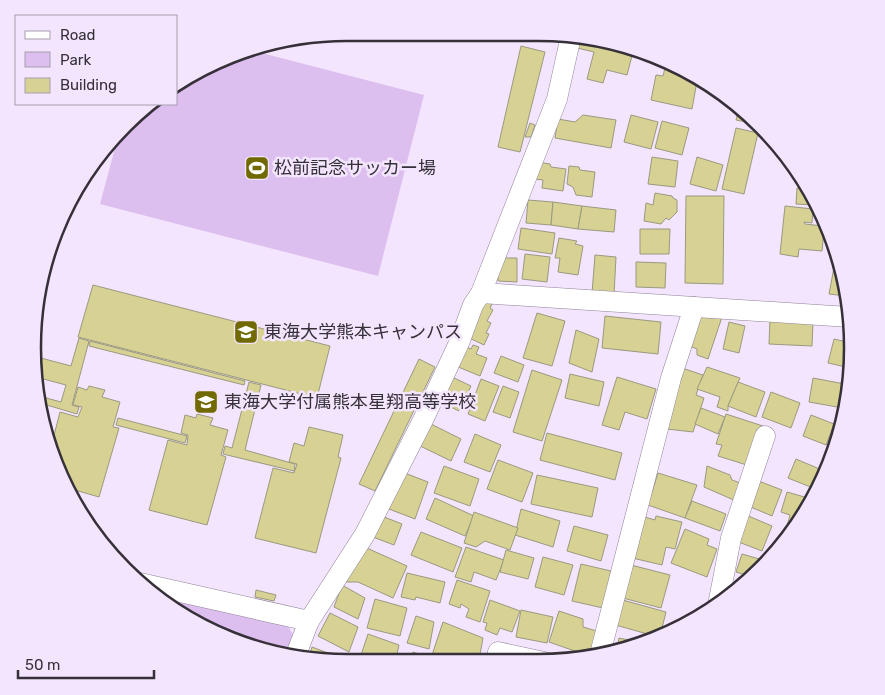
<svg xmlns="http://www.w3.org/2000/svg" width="885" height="695" font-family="Rubik,'Noto Sans JP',sans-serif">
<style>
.green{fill:#ddbfef}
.building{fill:#d7d294;stroke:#9a997f}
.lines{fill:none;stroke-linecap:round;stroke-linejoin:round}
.minor-casing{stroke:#8f8298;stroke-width:21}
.minor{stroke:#fff;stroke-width:20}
.labels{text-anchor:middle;stroke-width:5;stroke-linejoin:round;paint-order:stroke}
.poi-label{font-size:18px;fill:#363039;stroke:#f3e5fd;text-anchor:start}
.rim{fill:none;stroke:#363039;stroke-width:2.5}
</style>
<rect width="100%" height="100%" fill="#f3e5fd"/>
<g class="green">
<path d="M 250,50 L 424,95 L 378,276 L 100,204 L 119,133 L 125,125 L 152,104 L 176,104 L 176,85 L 190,75 Z"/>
<path d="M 157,597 L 288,626 L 295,638 L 286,656 L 172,609 Z"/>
</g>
<g class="building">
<path d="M 575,37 L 634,48 L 627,75 L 607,70 L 603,83 L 587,79 L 594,52 L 573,47 Z"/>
<path d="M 521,46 L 545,52 L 520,152 L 498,147 Z"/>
<path d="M 666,64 L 697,81 L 692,109 L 651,100 L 656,75 L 663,76 Z"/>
<path d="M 739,108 L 752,123 L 736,120 Z"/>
<path d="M 583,115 L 616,120 L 611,148 L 555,138 L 558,119 L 575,122 Z"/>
<path d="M 631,115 L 658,122 L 651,149 L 624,142 Z"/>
<path d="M 662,121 L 689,128 L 682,155 L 655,148 Z"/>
<path d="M 530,123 L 535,125 L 531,137 L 525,137 Z"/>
<path d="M 736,128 L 758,133 L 744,194 L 722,189 Z"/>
<path d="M 652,157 L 678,161 L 675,187 L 648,184 Z"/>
<path d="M 697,157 L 723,165 L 716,191 L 690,184 Z"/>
<path d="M 538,162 L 550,164 L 551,167 L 566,169 L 563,191 L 542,188 L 543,180 L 535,179 Z"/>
<path d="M 569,166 L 579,167 L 580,170 L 595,172 L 592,197 L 576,195 L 573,187 L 567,184 Z"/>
<path d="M 797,188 L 810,189 L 815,205 L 796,204 Z"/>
<path d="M 655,193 L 672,196 L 673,198 L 677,200 L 677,212 L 669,220 L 666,218 L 661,224 L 644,221 L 646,203 L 653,205 Z"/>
<path d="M 686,196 L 724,196 L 723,284 L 685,283 Z"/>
<path d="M 528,200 L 553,202 L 551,225 L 526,223 Z"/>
<path d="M 553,202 L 582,206 L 578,229 L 551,225 Z"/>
<path d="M 582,206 L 616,210 L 614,232 L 578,229 Z"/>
<path d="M 785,206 L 813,209 L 812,223 L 804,222 L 805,224 L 823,226 L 824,231 L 822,251 L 799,249 L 798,257 L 780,254 Z"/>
<path d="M 521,228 L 555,233 L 552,254 L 518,249 Z"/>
<path d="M 640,229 L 670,229 L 669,254 L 640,254 Z"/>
<path d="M 559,238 L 577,241 L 575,244 L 583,246 L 578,275 L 558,272 L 560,258 L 555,258 Z"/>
<path d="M 525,254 L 550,257 L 547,282 L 522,279 Z"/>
<path d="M 595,255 L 616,257 L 614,295 L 592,293 Z"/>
<path d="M 498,258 L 517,258 L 517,282 L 498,281 Z"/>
<path d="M 636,262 L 666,263 L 665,288 L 636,287 Z"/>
<path d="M 835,262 L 846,296 L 829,294 Z"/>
<path d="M 93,285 L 330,346 L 317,398 L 78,337 Z"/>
<path d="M 480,299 L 492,304 L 490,308 L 493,310 L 487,321 L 491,323 L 486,333 L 489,334 L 484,345 L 463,335 Z"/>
<path d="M 694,307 L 722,317 L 708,359 L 697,355 L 697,349 L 690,346 Z"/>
<path d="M 537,313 L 565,321 L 552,366 L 523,358 Z"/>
<path d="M 605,316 L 661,322 L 658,354 L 602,348 Z"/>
<path d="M 770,319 L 813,321 L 812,346 L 769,344 Z"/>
<path d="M 729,322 L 745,326 L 739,353 L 723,349 Z"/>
<path d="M 576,330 L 599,339 L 592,372 L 569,363 Z"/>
<path d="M 79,338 L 89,341 L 72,405 L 79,407 L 77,414 L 40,403 L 39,396 L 61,402 L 66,385 L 36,377 L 41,358 L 71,366 Z"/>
<path d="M 834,339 L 847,342 L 846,367 L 828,363 Z"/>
<path d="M 90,341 L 245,381 L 244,385 L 89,346 Z"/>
<path d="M 459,344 L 471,349 L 473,345 L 479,347 L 476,354 L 487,358 L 480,376 L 451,364 Z"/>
<path d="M 501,356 L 524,365 L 518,382 L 494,373 Z"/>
<path d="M 419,359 L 435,367 L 375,491 L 359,484 Z"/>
<path d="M 679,367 L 703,375 L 696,395 L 704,398 L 693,432 L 667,429 Z"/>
<path d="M 707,367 L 740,378 L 728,406 L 728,411 L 717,407 L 720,397 L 697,389 Z"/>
<path d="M 532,370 L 562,380 L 542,441 L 513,432 Z"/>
<path d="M 570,374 L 604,382 L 599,406 L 565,398 Z"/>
<path d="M 450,376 L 471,386 L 459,411 L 438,401 Z"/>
<path d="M 617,377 L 656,389 L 647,419 L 625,412 L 619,430 L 602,425 Z"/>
<path d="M 813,378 L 845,384 L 843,408 L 809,402 Z"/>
<path d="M 481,379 L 499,386 L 485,421 L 468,414 Z"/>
<path d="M 249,382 L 261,385 L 245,450 L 295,464 L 294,471 L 223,454 L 225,446 L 232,448 Z"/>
<path d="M 738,382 L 765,392 L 756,417 L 728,406 Z"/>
<path d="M 89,386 L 105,390 L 102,397 L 120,402 L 113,427 L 119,428 L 99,497 L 68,488 L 51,447 L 60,412 L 78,417 L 82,407 L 73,405 L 78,387 L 87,390 Z"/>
<path d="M 503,386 L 519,392 L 510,418 L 493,412 Z"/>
<path d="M 771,392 L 800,403 L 791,428 L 762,417 Z"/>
<path d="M 701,408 L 725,417 L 718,434 L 695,424 Z"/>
<path d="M 197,414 L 213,418 L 210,425 L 228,430 L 221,455 L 226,457 L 207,525 L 149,510 L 168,440 L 187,445 L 188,435 L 181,433 L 185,415 L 196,418 Z"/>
<path d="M 726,414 L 763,426 L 750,466 L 718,456 L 722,445 L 716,444 Z"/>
<path d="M 811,415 L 834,424 L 826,445 L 803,436 Z"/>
<path d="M 118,418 L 187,436 L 185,443 L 116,425 Z"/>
<path d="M 423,420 L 461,439 L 451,461 L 412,442 Z"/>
<path d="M 309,427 L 343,435 L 338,457 L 341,458 L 316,553 L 255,538 L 273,468 L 294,473 L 297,464 L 289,462 L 294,443 L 304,446 Z"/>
<path d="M 547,433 L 622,453 L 615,480 L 540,460 Z"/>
<path d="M 475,434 L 501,445 L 490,472 L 464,462 Z"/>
<path d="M 796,459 L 822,470 L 813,488 L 788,478 Z"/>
<path d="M 498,460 L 533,473 L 522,502 L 487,489 Z"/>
<path d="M 444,466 L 479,479 L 470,506 L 434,493 Z"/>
<path d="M 707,466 L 730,475 L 732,480 L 743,484 L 736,501 L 704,487 Z"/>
<path d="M 402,472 L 428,482 L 415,519 L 389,509 Z"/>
<path d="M 658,473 L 697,485 L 685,518 L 648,505 Z"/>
<path d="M 537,475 L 598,488 L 592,517 L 531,504 Z"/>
<path d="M 756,480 L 782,490 L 772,516 L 746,505 Z"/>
<path d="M 787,492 L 808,498 L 793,527 L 787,526 L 790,515 L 781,512 Z"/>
<path d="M 435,498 L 474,516 L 465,536 L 426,519 Z"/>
<path d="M 692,501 L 726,514 L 720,531 L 685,518 Z"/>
<path d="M 521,509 L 560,521 L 553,547 L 515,535 Z"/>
<path d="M 474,512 L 518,528 L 510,550 L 485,541 L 476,547 L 464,543 Z"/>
<path d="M 374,513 L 402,524 L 394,545 L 365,534 Z"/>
<path d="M 638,515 L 655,520 L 656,516 L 682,522 L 675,549 L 666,547 L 662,565 L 628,557 Z"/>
<path d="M 746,515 L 772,526 L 762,551 L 736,541 Z"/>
<path d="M 574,526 L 608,535 L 601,561 L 567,551 Z"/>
<path d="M 685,529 L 709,539 L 707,545 L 717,549 L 707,577 L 671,563 Z"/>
<path d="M 421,532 L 462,548 L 453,572 L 411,555 Z"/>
<path d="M 360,545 L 407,566 L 393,598 L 358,582 L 343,582 Z"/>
<path d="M 466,547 L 504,560 L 496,580 L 474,572 L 471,582 L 455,577 Z"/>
<path d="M 506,550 L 534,558 L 528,579 L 500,572 Z"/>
<path d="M 742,554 L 763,560 L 746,575 L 736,572 Z"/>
<path d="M 543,557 L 573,565 L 564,595 L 535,587 Z"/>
<path d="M 581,564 L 611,571 L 603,608 L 572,601 Z"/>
<path d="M 627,564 L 670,575 L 661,608 L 619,597 Z"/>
<path d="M 407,573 L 445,582 L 440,603 L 416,597 L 415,600 L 401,597 Z"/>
<path d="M 457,580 L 490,591 L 480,622 L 466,617 L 469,609 L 461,604 L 460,608 L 449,604 Z"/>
<path d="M 342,585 L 365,598 L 358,619 L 334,607 Z"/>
<path d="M 256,590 L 276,595 L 274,601 L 255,597 Z"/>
<path d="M 375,599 L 407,608 L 400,636 L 367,628 Z"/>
<path d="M 619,599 L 666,612 L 660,636 L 658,637 L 612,624 Z"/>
<path d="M 490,600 L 520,611 L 512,632 L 500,628 L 497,635 L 485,630 L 487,623 L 483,622 Z"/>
<path d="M 521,610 L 553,617 L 547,643 L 516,637 Z"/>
<path d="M 559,611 L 583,619 L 583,627 L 600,632 L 592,655 L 589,656 L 549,642 Z"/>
<path d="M 330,613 L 358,627 L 349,652 L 318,636 Z"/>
<path d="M 416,616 L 434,622 L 429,649 L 407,643 Z"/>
<path d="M 443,622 L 483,638 L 479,660 L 456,660 L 432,655 Z"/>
<path d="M 368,634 L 399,645 L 396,659 L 360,658 Z"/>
<path d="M 619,638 L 644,643 L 617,650 Z"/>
<path d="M 312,647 L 341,658 L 309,657 Z"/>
<path d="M 413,652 L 434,659 L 409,659 Z"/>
</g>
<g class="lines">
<defs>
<g id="minor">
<path d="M 481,293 L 849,317"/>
<path d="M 140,583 L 309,621"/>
<path d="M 719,600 L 731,538 L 765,436"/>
<path d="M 600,654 L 671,378 L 694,307"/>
<path d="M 295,657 L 309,621 L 365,534 L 423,420 L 459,343 L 473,305 L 481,293 L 557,99 L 571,36"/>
<path d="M 496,661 L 498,652 L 544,662"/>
</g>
</defs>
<use href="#minor" class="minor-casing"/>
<use href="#minor" class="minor"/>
</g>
<defs>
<symbol id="stadium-square" viewBox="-11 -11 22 22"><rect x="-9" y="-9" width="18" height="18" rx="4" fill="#716902" stroke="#f3e5fd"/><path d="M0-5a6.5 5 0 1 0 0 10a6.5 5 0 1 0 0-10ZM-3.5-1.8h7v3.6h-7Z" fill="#fff"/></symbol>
<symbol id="university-square" viewBox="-11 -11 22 22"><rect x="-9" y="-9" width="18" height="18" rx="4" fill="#716902" stroke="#f3e5fd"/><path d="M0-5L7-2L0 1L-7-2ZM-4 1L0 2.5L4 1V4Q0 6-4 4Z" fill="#fff"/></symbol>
<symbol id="school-square" viewBox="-11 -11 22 22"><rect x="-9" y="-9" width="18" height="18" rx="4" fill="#716902" stroke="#f3e5fd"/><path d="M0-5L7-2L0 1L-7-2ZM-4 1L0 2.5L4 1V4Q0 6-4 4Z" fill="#fff"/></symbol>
</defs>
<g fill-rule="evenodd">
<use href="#stadium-square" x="243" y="154" width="28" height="28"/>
<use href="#university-square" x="232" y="318" width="28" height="28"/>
<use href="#school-square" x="192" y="388" width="28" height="28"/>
</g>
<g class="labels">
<g class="poi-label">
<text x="274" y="174">松前記念サッカー場</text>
<text x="264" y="338">東海大学熊本キャンパス</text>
<text x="224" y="408">東海大学付属熊本星翔高等学校</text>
</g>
</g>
<path d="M0 0H885V695H0ZM347 41H538A306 306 0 0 1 844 347V348A306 306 0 0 1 538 654H347A306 306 0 0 1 41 348V347A306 306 0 0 1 347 41Z" fill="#f3e5fd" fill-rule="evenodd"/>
<path class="rim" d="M347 41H538A306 306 0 0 1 844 347V348A306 306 0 0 1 538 654H347A306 306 0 0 1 41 348V347A306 306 0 0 1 347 41Z"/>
<rect x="15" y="15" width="162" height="90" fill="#f3e5fd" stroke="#a79daf"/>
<rect x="25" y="31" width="25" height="8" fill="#ffffff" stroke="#a79daf"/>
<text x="60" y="40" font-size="15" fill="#363039">Road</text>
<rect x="25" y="52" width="25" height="15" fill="#ddbfef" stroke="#a79daf"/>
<text x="60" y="65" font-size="15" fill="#363039">Park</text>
<rect x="25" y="78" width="25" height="15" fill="#d7d294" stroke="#a79daf"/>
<text x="60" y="90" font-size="15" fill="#363039">Building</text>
<path d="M18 670v8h136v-8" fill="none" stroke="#363039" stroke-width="2.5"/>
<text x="25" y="670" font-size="15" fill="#363039" stroke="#f3e5fd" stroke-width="4" paint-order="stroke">50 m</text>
</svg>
